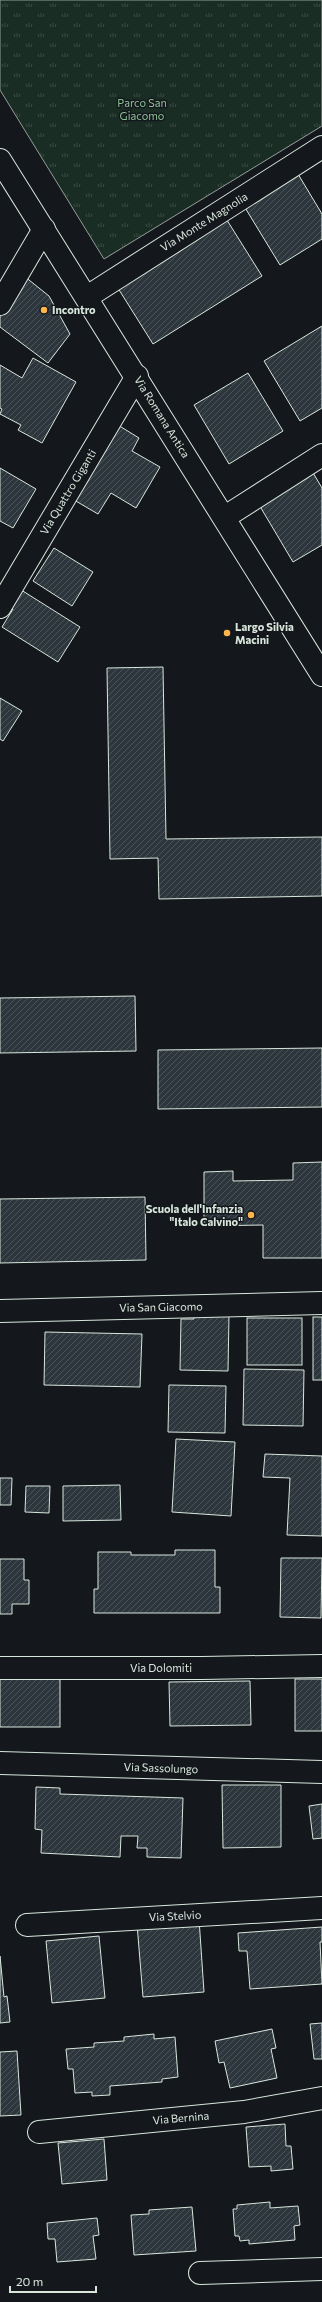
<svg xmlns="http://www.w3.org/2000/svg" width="322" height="2302" font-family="Commissioner,sans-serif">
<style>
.grass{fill:url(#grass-tufts);stroke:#939e99}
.building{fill:url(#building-hatch);stroke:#d8e6dc}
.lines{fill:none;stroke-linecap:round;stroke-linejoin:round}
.street-casing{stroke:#d8e6dc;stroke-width:24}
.street{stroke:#14181c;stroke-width:22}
.poi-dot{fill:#ffb74d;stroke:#14181c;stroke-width:1.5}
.labels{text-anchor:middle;stroke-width:3;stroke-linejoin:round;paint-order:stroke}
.park-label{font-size:11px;fill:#8ac095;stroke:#14181c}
.street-label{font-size:11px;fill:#d8e6dc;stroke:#14181c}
.poi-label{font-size:11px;font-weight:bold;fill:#d8e6dc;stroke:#14181c;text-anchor:start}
</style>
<defs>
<pattern id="grass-tufts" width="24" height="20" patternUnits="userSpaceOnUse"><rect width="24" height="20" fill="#1a2d24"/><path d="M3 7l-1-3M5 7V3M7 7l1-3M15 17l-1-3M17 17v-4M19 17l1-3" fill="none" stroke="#3b4b43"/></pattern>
<pattern id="building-hatch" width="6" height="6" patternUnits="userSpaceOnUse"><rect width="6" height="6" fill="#2c363c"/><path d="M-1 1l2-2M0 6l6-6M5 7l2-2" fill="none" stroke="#4a5358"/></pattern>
</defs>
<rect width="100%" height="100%" fill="#14181c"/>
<path class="grass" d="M 0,0 L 322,0 L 322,126 L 104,259 L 0,90 Z"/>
<g class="building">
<path d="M 298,174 L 322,214 L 322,239 L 280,265 L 244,206 Z"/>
<path d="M 225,217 L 262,276 L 153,344 L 116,285 Z"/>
<path d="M 24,276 L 49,296 L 70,334 L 48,363 L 0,327 L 0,308 Z"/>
<path d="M 322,326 L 322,408 L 300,421 L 264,361 Z"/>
<path d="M 33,358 L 76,382 L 42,443 L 18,430 L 21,425 L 0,414 L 2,409 L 0,408 L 0,365 L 22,378 Z"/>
<path d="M 248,373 L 283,431 L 229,464 L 194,405 Z"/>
<path d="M 113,422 L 139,438 L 132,451 L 160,467 L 136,508 L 111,493 L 98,514 L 69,497 Z"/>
<path d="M 0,468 L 36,489 L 13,528 L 0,521 Z"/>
<path d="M 312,471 L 322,488 L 322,545 L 293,562 L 258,503 Z"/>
<path d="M 54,548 L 93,572 L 72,606 L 33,581 Z"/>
<path d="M 18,588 L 80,627 L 58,662 L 2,627 L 13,609 L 8,606 Z"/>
<path d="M 163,667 L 166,839 L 322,837 L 322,896 L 159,899 L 158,858 L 110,859 L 107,668 Z"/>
<path d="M 0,698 L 22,711 L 3,741 L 0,739 Z"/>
<path d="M 135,996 L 136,1051 L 0,1053 L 0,998 Z"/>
<path d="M 322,1048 L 322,1107 L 158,1109 L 158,1050 Z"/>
<path d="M 322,1162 L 322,1258 L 263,1258 L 263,1225 L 204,1226 L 204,1172 L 233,1171 L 233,1181 L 293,1180 L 293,1163 Z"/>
<path d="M 145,1197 L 146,1260 L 0,1263 L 0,1199 Z"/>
<path d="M 194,1315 L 229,1315 L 228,1371 L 180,1370 L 181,1319 L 194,1319 Z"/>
<rect x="313" y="1317" width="9" height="63"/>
<rect x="247" y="1318" width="55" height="47"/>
<path d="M 45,1332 L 142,1334 L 140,1387 L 44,1385 Z"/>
<path d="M 244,1369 L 304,1370 L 303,1426 L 243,1425 Z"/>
<path d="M 169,1385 L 226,1386 L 225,1433 L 168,1432 Z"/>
<path d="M 176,1439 L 235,1442 L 231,1516 L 172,1512 Z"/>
<path d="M 265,1454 L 322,1456 L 322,1536 L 287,1535 L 290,1478 L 263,1477 Z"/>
<path d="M 0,1478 L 12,1478 L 11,1505 L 0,1505 Z"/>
<path d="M 120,1485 L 121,1520 L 63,1521 L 63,1486 Z"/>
<path d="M 26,1486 L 50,1486 L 49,1513 L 25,1512 Z"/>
<path d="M 175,1550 L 215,1550 L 215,1587 L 220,1587 L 220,1613 L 94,1613 L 94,1589 L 98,1589 L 98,1552 L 131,1552 L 131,1555 L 175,1555 Z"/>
<path d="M 281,1558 L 322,1558 L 321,1618 L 280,1617 Z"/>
<path d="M 0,1559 L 24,1559 L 24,1580 L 29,1580 L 29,1604 L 12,1604 L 12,1614 L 0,1614 Z"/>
<rect x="0" y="1675" width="60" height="52"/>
<rect x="295" y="1679" width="27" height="52"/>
<path d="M 250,1681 L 251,1725 L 170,1726 L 169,1682 Z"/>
<path d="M 222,1785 L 281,1785 L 281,1847 L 223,1848 Z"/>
<path d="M 36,1787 L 60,1788 L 60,1794 L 183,1798 L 181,1858 L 147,1857 L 147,1848 L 137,1848 L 138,1836 L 121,1836 L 120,1857 L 41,1853 L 42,1830 L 35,1829 Z"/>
<path d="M 322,1804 L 322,1838 L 313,1839 L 309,1806 Z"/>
<path d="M 199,1919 L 204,1992 L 143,1997 L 137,1924 Z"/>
<path d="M 322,1927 L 322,1942 L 320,1942 L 322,1984 L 250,1989 L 247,1951 L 239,1951 L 238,1933 Z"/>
<path d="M 99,1936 L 105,1998 L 52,2003 L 46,1941 Z"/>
<path d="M 0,1956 L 4,1997 L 7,1996 L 10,2022 L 0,2023 Z"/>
<path d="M 322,2023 L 322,2059 L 314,2059 L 310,2024 Z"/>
<path d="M 272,2029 L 276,2048 L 271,2049 L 277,2078 L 230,2088 L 224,2062 L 219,2063 L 215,2041 Z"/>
<path d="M 154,2034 L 154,2039 L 175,2037 L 178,2077 L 162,2079 L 162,2082 L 110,2086 L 110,2095 L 92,2096 L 92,2092 L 75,2093 L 73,2069 L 68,2069 L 66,2049 L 94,2047 L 94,2043 L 124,2041 L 124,2037 Z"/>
<path d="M 17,2051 L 21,2115 L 0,2116 L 0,2052 Z"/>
<path d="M 285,2124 L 286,2146 L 291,2146 L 293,2169 L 271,2171 L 271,2166 L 249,2167 L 246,2127 Z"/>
<path d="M 104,2139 L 107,2180 L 62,2184 L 58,2143 Z"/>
<path d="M 270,2202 L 270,2208 L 298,2206 L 300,2225 L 294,2226 L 295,2240 L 249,2244 L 249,2240 L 240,2241 L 239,2236 L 235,2236 L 233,2209 L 237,2209 L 237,2205 Z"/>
<path d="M 192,2207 L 196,2251 L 134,2255 L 131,2215 L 149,2214 L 149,2210 Z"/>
<path d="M 97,2218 L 99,2235 L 93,2236 L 96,2259 L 57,2262 L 55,2239 L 48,2239 L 47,2223 Z"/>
</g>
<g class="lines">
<defs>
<g id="street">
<path d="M 0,160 L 322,675"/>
<path d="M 87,297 L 322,147"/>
<path d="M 0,304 L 44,229"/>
<path d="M 225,517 L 322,455"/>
<path d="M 0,607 L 137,376"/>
<path d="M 0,1311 L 322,1303"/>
<path d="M 0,1668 L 202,1668 L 322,1666"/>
<path d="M 0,1763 L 322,1772"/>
<path d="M 27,1925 L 322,1908"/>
<path d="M 39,2132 L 244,2112 L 322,2098"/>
<path d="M 200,2273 L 322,2269"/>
</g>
</defs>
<use href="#street" class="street-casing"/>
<use href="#street" class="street"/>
</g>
<g class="poi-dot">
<circle cx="44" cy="310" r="4"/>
<circle cx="227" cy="633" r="4"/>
<circle cx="251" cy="1215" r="4"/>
</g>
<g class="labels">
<g class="park-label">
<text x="142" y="107">Parco San<tspan x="142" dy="13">Giacomo</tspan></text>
</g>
<g class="street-label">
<text transform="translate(204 222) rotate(-32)" y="4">Via Monte Magnolia</text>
<text transform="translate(162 417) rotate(58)" y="4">Via Romana Antica</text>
<text transform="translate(68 492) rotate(-59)" y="4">Via Quattro Giganti</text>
<text transform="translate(161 1307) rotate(-1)" y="4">Via San Giacomo</text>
<text x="161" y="1672">Via Dolomiti</text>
<text transform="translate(161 1768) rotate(2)" y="4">Via Sassolungo</text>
<text transform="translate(175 1916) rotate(-3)" y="4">Via Stelvio</text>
<text transform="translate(181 2118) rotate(-5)" y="4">Via Bernina</text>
</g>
<g class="poi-label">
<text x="52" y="314">Incontro</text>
<text x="235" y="631">Largo Silvia<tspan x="235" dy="13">Macini</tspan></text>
<text x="243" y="1213" text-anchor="end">Scuola dell'Infanzia<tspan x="243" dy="13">"Italo Calvino"</tspan></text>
</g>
</g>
<path d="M10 2286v6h86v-6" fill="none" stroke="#d8e6dc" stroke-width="2"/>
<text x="16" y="2286" font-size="12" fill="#d8e6dc" stroke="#14181c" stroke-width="3" paint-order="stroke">20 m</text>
</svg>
